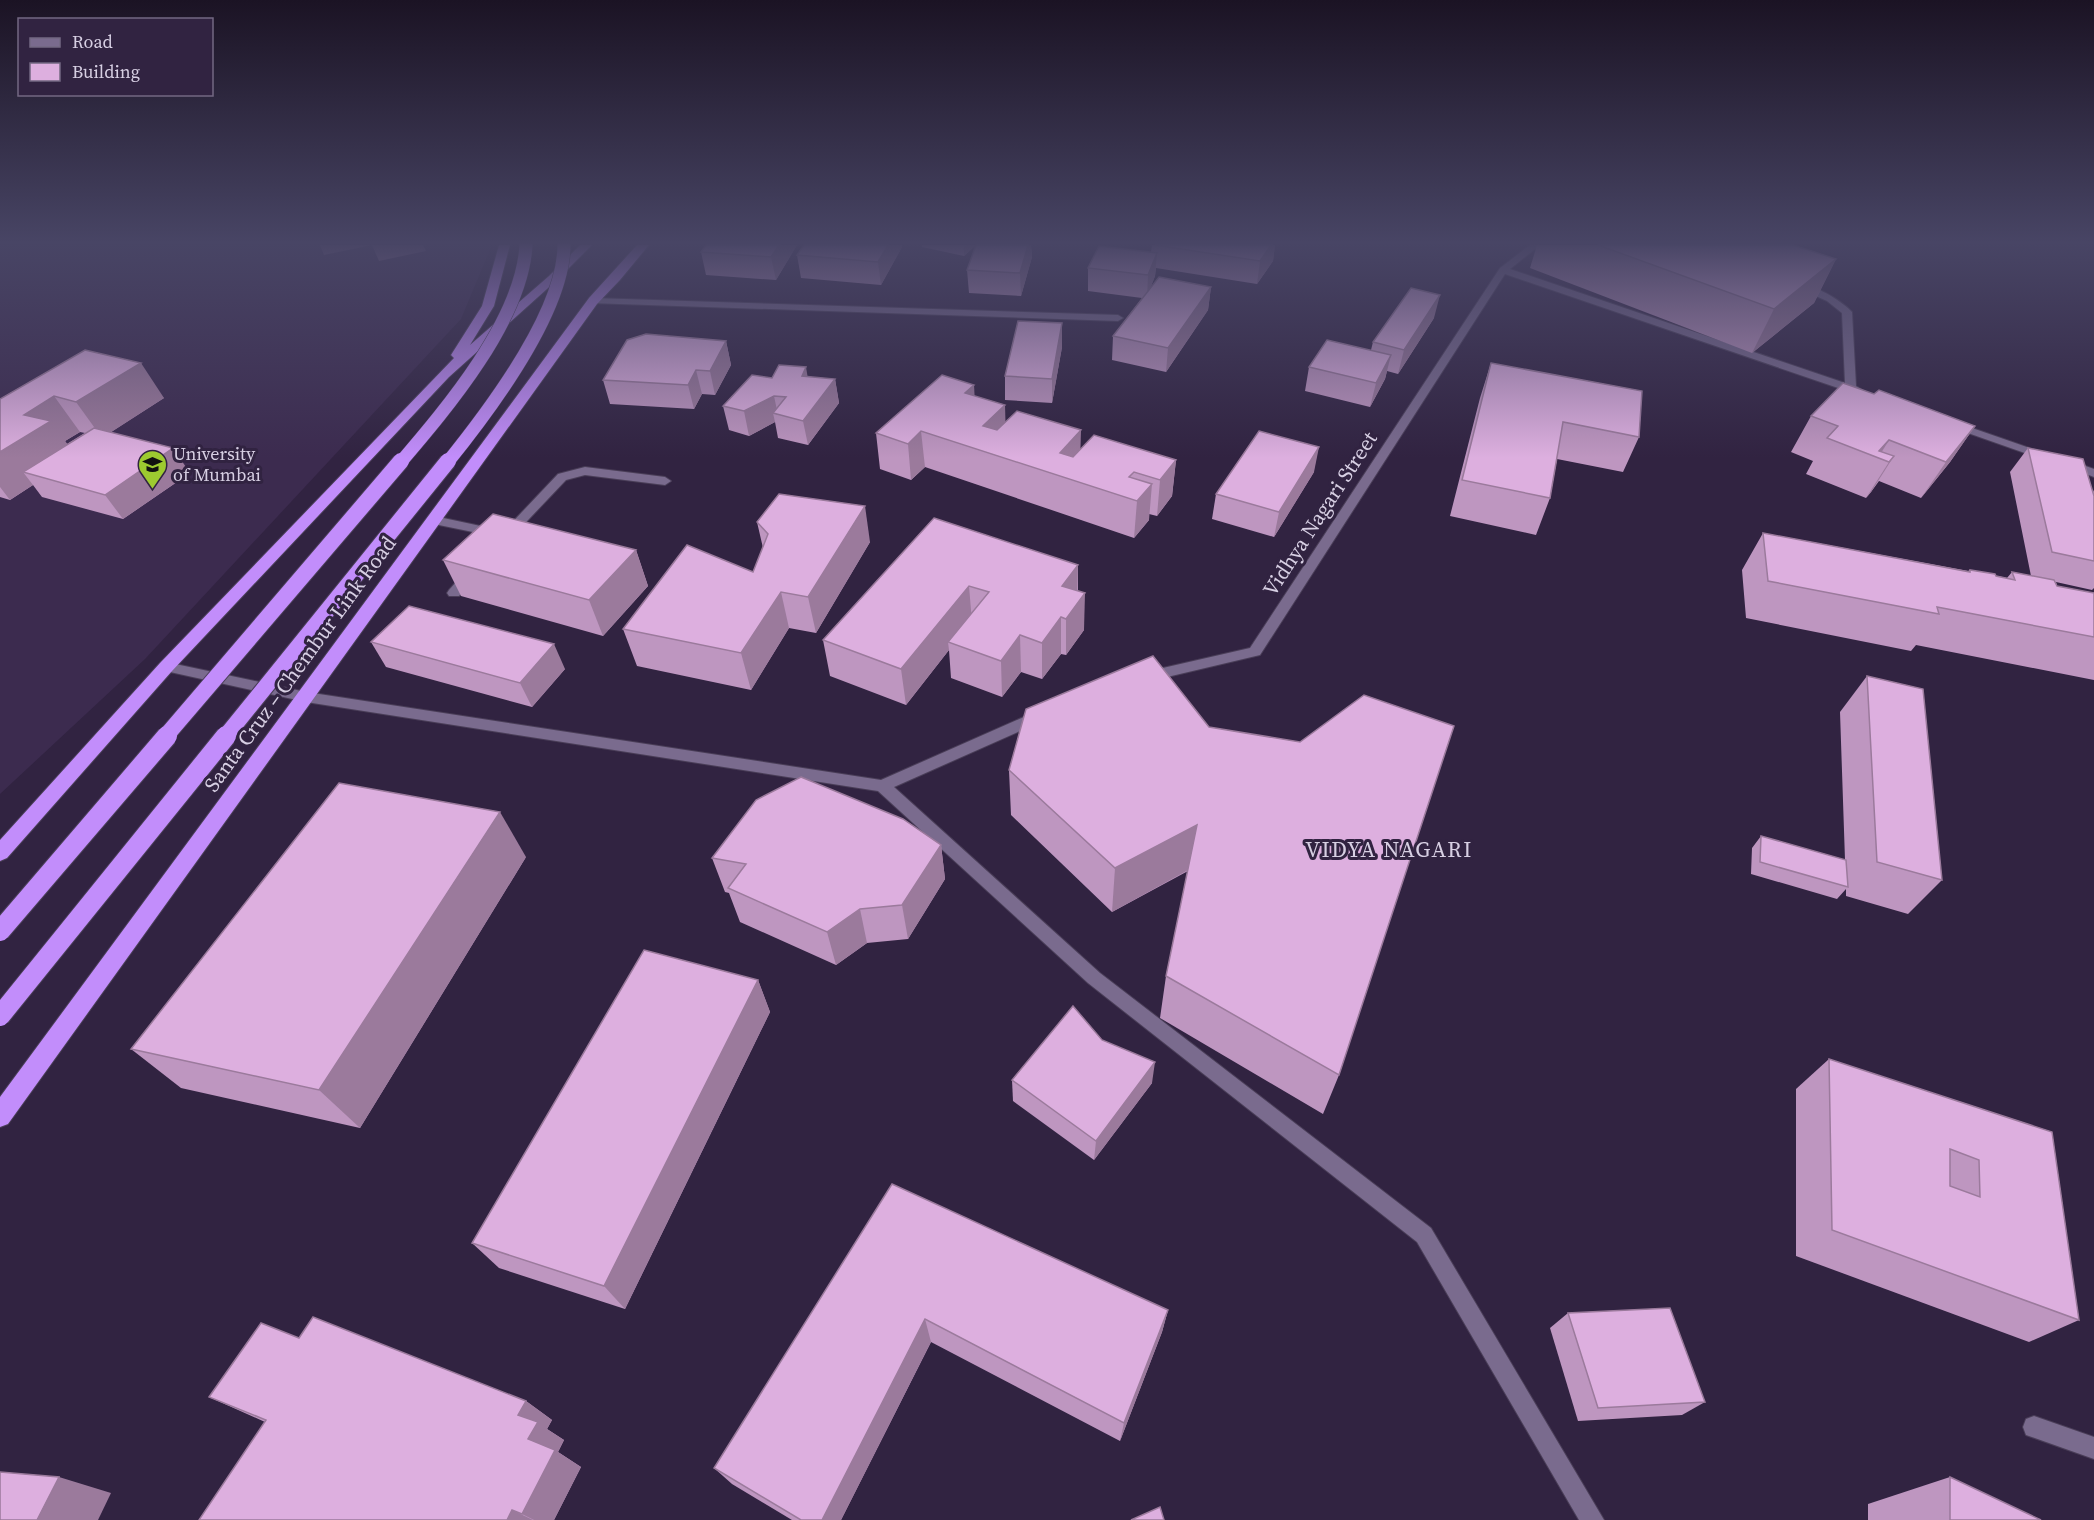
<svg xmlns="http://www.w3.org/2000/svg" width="2094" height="1520" font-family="'Source Serif 4',serif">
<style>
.built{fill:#3c2b4f}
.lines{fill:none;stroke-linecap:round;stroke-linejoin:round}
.minor-casing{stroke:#4a3e58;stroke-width:2}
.highway-casing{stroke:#4a3e58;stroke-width:2}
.minor{fill:#7a6b8e;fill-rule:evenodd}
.highway{fill:#c28dfb;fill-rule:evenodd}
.highway-bridge-far2-casing{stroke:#4a3e58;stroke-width:14;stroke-linecap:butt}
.highway-bridge-far1-casing{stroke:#4a3e58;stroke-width:18;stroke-linecap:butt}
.highway-bridge-casing{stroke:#4a3e58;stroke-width:22;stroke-linecap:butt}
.highway-bridge-far2{stroke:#c28dfb;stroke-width:13}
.highway-bridge-far1{stroke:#c28dfb;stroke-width:16}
.highway-bridge{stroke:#c28dfb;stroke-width:20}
.wall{fill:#be96c0;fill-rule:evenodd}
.shaded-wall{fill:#9b7a9c}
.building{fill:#ddafdf;stroke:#9b7a9c;stroke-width:1.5;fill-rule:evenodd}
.labels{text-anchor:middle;stroke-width:6;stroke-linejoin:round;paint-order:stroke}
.far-poi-label{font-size:18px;fill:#d7cfe3;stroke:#312341;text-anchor:start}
.street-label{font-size:21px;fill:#d7cfe3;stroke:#312341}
.neighbourhood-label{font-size:22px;letter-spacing:1.5px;fill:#d7cfe3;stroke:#312341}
</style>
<rect width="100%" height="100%" fill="#312341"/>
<path class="built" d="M 0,245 L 491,245 L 491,247 L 461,319 L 145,659 L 0,794 Z"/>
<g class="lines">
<defs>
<g id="minor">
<path d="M 1530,245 L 1540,245 L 1510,269 L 1845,383 L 1842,313 L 1827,301 L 1796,287 C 1808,279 1843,302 1852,312 L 1856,386 L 1864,391 L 1859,394 L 1847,391 L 1505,274 L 1260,655 L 1146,682 L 1141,681 L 1139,677 L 1141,673 L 1250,648 L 1500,268 Z"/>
<path d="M 593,298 L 1118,315 L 1123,318 L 1118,321 L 590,303 L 590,299 Z"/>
<path d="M 1952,421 L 2050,455 L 2052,457 L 2050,459 L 2042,459 L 1948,426 L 1948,422 Z"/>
<path d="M 2069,460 L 2094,469 L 2094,477 L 2065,466 L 2065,462 Z"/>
<path d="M 585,467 L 665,477 L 671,481 L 665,485 L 585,475 L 566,480 L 511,538 L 507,539 L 434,524 L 428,520 L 434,516 L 504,531 L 558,474 Z"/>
<path d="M 470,571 L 475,572 L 476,575 L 475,578 L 459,596 L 449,596 L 447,593 L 449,590 L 465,572 Z"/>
<path d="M 166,662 L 306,692 L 881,780 L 1035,712 L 1045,712 L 1047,716 L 1045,720 L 894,787 L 1100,973 L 1431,1228 L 1604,1520 L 1579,1520 L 1417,1242 L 1088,983 L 878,791 L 306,702 L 161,670 L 159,667 L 161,664 Z"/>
<path d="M 2034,1416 L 2094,1437 L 2094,1459 L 2026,1435 L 2023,1427 L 2026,1419 Z"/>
</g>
<g id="highway">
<path d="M 499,245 L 510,245 L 494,306 L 470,345 L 549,276 L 580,245 L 592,245 L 557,280 L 449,377 L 172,671 L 7,858 L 0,861 L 0,840 L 160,663 L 454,358 L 451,355 L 482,306 Z"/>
<path d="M 637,245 L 649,245 L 620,280 L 597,304 L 8,1124 L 0,1127 L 0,1097 L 589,298 Z"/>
</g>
</defs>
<use href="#minor" class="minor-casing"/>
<use href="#highway" class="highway-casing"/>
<use href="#minor" class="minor"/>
<use href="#highway" class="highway"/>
<defs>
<g id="highway-bridge-far2">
<path d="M 400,463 C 447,408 522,320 526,245"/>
<path d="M 447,463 C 489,411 564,312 564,245"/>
</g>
<g id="highway-bridge-far1">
<path d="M 165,737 L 401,461"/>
<path d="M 225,737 L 448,461"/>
</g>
<g id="highway-bridge">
<path d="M 0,931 L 167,736"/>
<path d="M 0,1016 L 226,736"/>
</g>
</defs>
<use href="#highway-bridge-far2" class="highway-bridge-far2-casing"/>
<use href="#highway-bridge-far1" class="highway-bridge-far1-casing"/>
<use href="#highway-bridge" class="highway-bridge-casing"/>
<use href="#highway-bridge-far2" class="highway-bridge-far2"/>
<use href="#highway-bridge-far1" class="highway-bridge-far1"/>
<use href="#highway-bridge" class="highway-bridge"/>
</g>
<g class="wall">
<path d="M 706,245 L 797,245 L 776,280 L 706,275 L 701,252 Z"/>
<path d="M 804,245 L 902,245 L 902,247 L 881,285 L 801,278 L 797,255 Z"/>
<path d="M 922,245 L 976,245 L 964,256 L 922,247 Z"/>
<path d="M 976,245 L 1031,245 L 1032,257 L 1021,296 L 969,293 L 967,270 Z"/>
<path d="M 1152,245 L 1275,245 L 1273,261 L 1257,284 L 1156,268 L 1155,276 L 1151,286 L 1211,287 L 1208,310 L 1166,372 L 1112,360 L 1113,336 L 1142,298 L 1088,291 L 1088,268 L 1151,252 Z"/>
<path d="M 1537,245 L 1793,245 L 1836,259 L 1814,303 L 1752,353 L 1530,268 Z"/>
<path d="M 1434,318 L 1398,374 L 1387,371 L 1385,379 L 1370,407 L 1305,391 L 1309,367 L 1371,350 L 1373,342 Z"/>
<path d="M 726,341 L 731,365 L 715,395 L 702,394 L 694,409 L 610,404 L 603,380 Z"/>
<path d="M 1062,347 L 1052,403 L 1005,400 L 1005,376 Z"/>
<path d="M 85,350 L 164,398 L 111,432 L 190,473 L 123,519 L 42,497 L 33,485 L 10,500 L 0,497 L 0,399 ZM 80,432 L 85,433 L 67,444 L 65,441 Z"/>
<path d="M 1491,363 L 1639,437 L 1623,472 L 1557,459 L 1550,498 L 1536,535 L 1450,516 L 1480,398 Z"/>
<path d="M 808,377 L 835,379 L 839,403 L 808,445 L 778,438 L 775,422 L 749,436 L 729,430 L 723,406 L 772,378 Z"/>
<path d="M 1874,394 L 1975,426 L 1950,462 L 1921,498 L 1879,481 L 1871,492 L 1866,498 L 1806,474 L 1813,461 L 1791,452 L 1811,416 Z"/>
<path d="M 974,396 L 1005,405 L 1005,422 L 1080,449 L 1176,460 L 1172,496 L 1157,516 L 1149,514 L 1149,520 L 1134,538 L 925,467 L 911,480 L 880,469 L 876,433 Z"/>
<path d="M 2028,448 L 2093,492 L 2094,490 L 2094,588 L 2092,590 L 2056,582 L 2057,586 L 2094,593 L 2094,680 L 1916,645 L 1911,651 L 1746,618 L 1742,570 L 1763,533 L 1968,571 L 1970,570 L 2007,578 L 2012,572 L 2031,576 L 2010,472 Z"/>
<path d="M 1314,472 L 1274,537 L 1212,519 L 1216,494 Z"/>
<path d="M 934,518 L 1078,565 L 1078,591 L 1084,630 L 1066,655 L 1061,654 L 1042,679 L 1021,672 L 1002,697 L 951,678 L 949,650 L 906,705 L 830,676 L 823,640 Z"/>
<path d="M 757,522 L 870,542 L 816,633 L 789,628 L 751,690 L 637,666 L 623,629 L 753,572 L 763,548 Z"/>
<path d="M 636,550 L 648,586 L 603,636 L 461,596 L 443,560 Z"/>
<path d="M 371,642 L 565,669 L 532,707 L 386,667 Z"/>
<path d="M 1867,676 L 1942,880 L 1908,914 L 1846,896 L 1846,889 L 1837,899 L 1751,874 L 1752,848 L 1761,836 L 1845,860 L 1840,712 Z"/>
<path d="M 1209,727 L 1339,1075 L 1323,1114 L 1160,1018 L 1166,976 L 1188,871 L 1112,912 L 1011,815 L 1009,770 Z"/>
<path d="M 941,845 L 945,879 L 908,939 L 867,943 L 836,965 L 740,922 L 729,893 L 725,892 L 712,858 Z"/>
<path d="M 526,857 L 360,1128 L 181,1088 L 131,1049 Z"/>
<path d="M 758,980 L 770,1012 L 625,1309 L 499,1268 L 472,1243 Z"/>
<path d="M 1102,1040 L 1152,1083 L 1094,1160 L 1013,1101 L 1012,1080 Z"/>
<path d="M 1829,1059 L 2052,1132 L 2079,1320 L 2029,1342 L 1796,1256 L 1796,1089 Z"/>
<path d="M 892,1184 L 1168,1310 L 1162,1332 L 1120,1441 L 931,1342 L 841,1520 L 792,1520 L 732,1484 L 714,1468 Z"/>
<path d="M 1568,1313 L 1705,1402 L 1682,1415 L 1578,1421 L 1550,1328 Z"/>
<path d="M 299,1338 L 526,1401 L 552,1420 L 547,1429 L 564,1440 L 558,1452 L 581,1467 L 554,1520 L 199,1520 L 265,1422 L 209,1397 Z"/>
<path d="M 1950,1477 L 2041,1520 L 1868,1520 L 1868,1504 Z"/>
</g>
<g class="shaded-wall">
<path d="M 320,245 L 423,245 L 426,251 L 379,261 L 372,245 L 324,255 Z"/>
<path d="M 779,245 L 797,245 L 776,280 L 771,257 Z"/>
<path d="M 888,245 L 902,245 L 902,247 L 881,285 L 878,262 Z"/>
<path d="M 964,245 L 976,245 L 964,256 Z"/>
<path d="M 1028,245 L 1031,245 L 1032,257 L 1021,296 L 1020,273 Z"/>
<path d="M 1271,245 L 1275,245 L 1273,261 L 1257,284 L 1260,261 Z"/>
<path d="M 1157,253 L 1155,276 L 1147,298 L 1148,275 Z"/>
<path d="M 1836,259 L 1814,303 L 1752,353 L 1774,309 Z"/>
<path d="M 1211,287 L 1208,310 L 1166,372 L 1168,348 Z"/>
<path d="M 1440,295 L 1434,318 L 1398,374 L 1404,350 Z"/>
<path d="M 1062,323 L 1062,347 L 1052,403 L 1052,379 Z"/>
<path d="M 726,341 L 731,365 L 715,395 L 710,371 Z"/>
<path d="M 1391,355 L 1385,379 L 1370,407 L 1376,383 Z"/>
<path d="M 141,363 L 164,398 L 102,438 L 76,402 Z"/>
<path d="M 806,367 L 810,391 L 802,376 Z"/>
<path d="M 696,370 L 702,394 L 694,409 L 688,385 Z"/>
<path d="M 835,379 L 839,403 L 808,445 L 803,421 Z"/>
<path d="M 974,385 L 976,420 L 965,393 Z"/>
<path d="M 54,396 L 80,432 L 65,441 L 77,457 L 23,472 L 33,485 L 10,500 L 0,487 L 0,452 L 24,415 Z"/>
<path d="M 774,396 L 778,415 L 773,413 L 775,422 L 749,436 L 744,411 Z"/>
<path d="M 1005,405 L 1006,441 L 983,426 Z"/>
<path d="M 1975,426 L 1950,462 L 1921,498 L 1946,462 Z"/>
<path d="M 1081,430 L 1080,466 L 1060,453 Z"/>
<path d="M 921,431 L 925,467 L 911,480 L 908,444 Z"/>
<path d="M 1889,440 L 1878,458 L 1879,451 Z"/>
<path d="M 1319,447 L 1314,472 L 1274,537 L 1279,512 Z"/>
<path d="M 173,448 L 190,473 L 123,519 L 105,495 Z"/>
<path d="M 1894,456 L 1871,492 L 1866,498 L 1889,462 Z"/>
<path d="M 1176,460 L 1172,496 L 1157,516 L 1160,480 Z"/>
<path d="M 1152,484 L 1149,520 L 1134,538 L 1137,501 Z"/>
<path d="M 865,506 L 870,542 L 816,633 L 808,597 Z"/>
<path d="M 636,550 L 648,586 L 603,636 L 589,600 Z"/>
<path d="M 1078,565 L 1077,602 L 1062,586 Z"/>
<path d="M 969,586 L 972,622 L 948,642 L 949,650 L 906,705 L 901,669 Z"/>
<path d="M 781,592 L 789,628 L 751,690 L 741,653 Z"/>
<path d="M 1085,593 L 1084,630 L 1066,655 L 1066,619 Z"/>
<path d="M 1061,617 L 1061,654 L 1042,679 L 1042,643 Z"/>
<path d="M 1020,635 L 1021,672 L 1002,697 L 1001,661 Z"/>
<path d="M 554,644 L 565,669 L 532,707 L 520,683 Z"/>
<path d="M 500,812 L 526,857 L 360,1128 L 319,1090 Z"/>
<path d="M 1197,825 L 1190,869 L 1112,912 L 1115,868 Z"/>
<path d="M 941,845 L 945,879 L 908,939 L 902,905 Z"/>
<path d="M 860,909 L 867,943 L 836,965 L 827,932 Z"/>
<path d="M 758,980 L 770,1012 L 625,1309 L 604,1286 Z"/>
<path d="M 1155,1062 L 1152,1083 L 1094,1160 L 1096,1141 Z"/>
<path d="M 1168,1310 L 1162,1332 L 1120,1441 L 1124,1423 Z"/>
<path d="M 925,1319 L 931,1342 L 841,1520 L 822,1520 Z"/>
<path d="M 526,1401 L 552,1420 L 547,1429 L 564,1440 L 558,1452 L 581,1467 L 554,1520 L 534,1520 L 522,1514 L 518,1415 Z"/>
<path d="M 59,1477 L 111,1493 L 98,1520 L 37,1520 Z"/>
<path d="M 512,1510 L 533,1520 L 507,1520 Z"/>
</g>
<g class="building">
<path d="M 706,245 L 779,245 L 771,257 L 701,252 Z"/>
<path d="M 804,245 L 888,245 L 878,262 L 797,255 Z"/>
<path d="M 976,245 L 1028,245 L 1020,273 L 967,270 Z"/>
<path d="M 1155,245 L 1271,245 L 1260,261 Z"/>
<path d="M 1598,245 L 1793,245 L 1836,259 L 1774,309 Z"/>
<path d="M 1099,246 L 1157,253 L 1148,275 L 1088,268 Z"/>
<path d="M 1159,277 L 1211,287 L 1168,348 L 1113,336 Z"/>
<path d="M 1411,288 L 1440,295 L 1404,350 L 1373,342 Z"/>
<path d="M 1018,321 L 1062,323 L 1052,379 L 1005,376 Z"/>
<path d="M 646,334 L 726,341 L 710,371 L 696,370 L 688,385 L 603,380 L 627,340 Z"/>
<path d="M 1327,340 L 1391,355 L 1376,383 L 1309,367 Z"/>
<path d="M 85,350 L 141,363 L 76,402 L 54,396 L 24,415 L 51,421 L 0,452 L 0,399 Z"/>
<path d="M 1491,363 L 1642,391 L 1639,437 L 1563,422 L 1550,498 L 1462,480 Z"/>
<path d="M 779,365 L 806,367 L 802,376 L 835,379 L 803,421 L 773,413 L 786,397 L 774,396 L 744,411 L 723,406 L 752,375 L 772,378 Z"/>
<path d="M 942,375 L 974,385 L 965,393 L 1005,405 L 983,426 L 997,430 L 1017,411 L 1081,430 L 1060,453 L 1073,457 L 1094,435 L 1176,460 L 1160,480 L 1134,472 L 1129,477 L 1152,484 L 1137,501 L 921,431 L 908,444 L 876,433 Z"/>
<path d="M 1843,383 L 1874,394 L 1879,390 L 1975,426 L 1946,462 L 1889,440 L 1879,451 L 1894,456 L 1889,462 L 1827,438 L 1838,426 L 1811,416 Z"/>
<path d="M 94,428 L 173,448 L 105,495 L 23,472 Z"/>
<path d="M 1259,431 L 1319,447 L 1279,512 L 1216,494 Z"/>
<path d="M 2028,448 L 2083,459 L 2094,496 L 2094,561 L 2052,552 Z"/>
<path d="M 779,494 L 865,506 L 808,597 L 781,592 L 741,653 L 623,629 L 687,545 L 753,572 L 768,534 L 757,522 Z"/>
<path d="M 493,514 L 636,550 L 589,600 L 443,560 Z"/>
<path d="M 934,518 L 1078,565 L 1062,586 L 1085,593 L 1066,619 L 1061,617 L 1042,643 L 1020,635 L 1001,661 L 948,642 L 989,592 L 969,586 L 901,669 L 823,640 Z"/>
<path d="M 1763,533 L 1970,572 L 1970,570 L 1995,574 L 1996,576 L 2015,580 L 2012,572 L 2054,580 L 2057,586 L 2094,593 L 2094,637 L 1937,607 L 1939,614 L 1768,581 Z"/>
<path d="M 409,606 L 554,644 L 520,683 L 371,642 Z"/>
<path d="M 1153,656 L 1209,727 L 1300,742 L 1364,695 L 1454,726 L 1339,1075 L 1166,976 L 1197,825 L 1115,868 L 1009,770 L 1026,709 Z"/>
<path d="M 1867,676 L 1923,689 L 1942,880 L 1877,862 Z"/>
<path d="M 801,777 L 903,819 L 941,845 L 902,905 L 860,909 L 827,932 L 728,888 L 746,864 L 712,858 L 756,800 Z"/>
<path d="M 339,783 L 500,812 L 319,1090 L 131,1049 Z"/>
<path d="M 1761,836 L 1846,860 L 1848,887 L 1760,862 Z"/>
<path d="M 644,950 L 758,980 L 604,1286 L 472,1243 Z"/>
<path d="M 1073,1006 L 1102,1040 L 1155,1062 L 1096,1141 L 1012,1080 Z"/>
<path d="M 1829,1059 L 2052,1132 L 2079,1320 L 1832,1230 ZM 1950,1149 L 1979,1160 L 1980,1197 L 1950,1186 Z"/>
<path d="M 892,1184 L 1168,1310 L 1124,1423 L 925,1319 L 822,1520 L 801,1520 L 714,1468 Z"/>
<path d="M 1670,1308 L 1705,1402 L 1598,1408 L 1568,1313 Z"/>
<path d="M 313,1317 L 526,1401 L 518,1415 L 538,1422 L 528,1439 L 555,1450 L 522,1514 L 512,1510 L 507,1520 L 199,1520 L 266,1420 L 209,1397 L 261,1323 L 299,1338 Z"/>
<path d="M 0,1472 L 59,1477 L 37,1520 L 0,1520 Z"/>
<path d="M 1950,1477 L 2041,1520 L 1950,1520 Z"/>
<path d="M 1160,1507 L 1164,1520 L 1131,1520 Z"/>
</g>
<linearGradient id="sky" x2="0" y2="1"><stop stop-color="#1b1324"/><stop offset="0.53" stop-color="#484565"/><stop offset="1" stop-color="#484565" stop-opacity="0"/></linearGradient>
<rect width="2094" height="458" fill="url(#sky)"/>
<defs>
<symbol id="university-pin" viewBox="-11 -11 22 30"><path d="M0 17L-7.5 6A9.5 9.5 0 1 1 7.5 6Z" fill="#9dca30" stroke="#312341"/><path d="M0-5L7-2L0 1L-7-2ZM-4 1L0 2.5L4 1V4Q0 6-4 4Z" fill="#111"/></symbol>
</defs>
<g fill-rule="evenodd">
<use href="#university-pin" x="136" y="448" width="33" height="45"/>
</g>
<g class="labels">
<g class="far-poi-label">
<text x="173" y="460">University<tspan x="173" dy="21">of Mumbai</tspan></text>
</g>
<g class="street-label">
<text transform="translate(1320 514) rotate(-57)" y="7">Vidhya Nagari Street</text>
<text transform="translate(300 664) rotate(-54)" y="7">Santa Cruz – Chembur Link Road</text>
</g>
<g class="neighbourhood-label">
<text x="1389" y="857">VIDYA NAGARI</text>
</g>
</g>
<rect x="18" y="18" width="195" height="78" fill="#312341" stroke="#736882" stroke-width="1.5"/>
<rect x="30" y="38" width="30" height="9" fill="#7a6b8e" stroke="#736882" stroke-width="1.5"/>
<text x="72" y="48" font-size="18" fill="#d7cfe3">Road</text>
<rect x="30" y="63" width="30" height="18" fill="#ddafdf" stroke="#736882" stroke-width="1.5"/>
<text x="72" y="78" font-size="18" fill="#d7cfe3">Building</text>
</svg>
